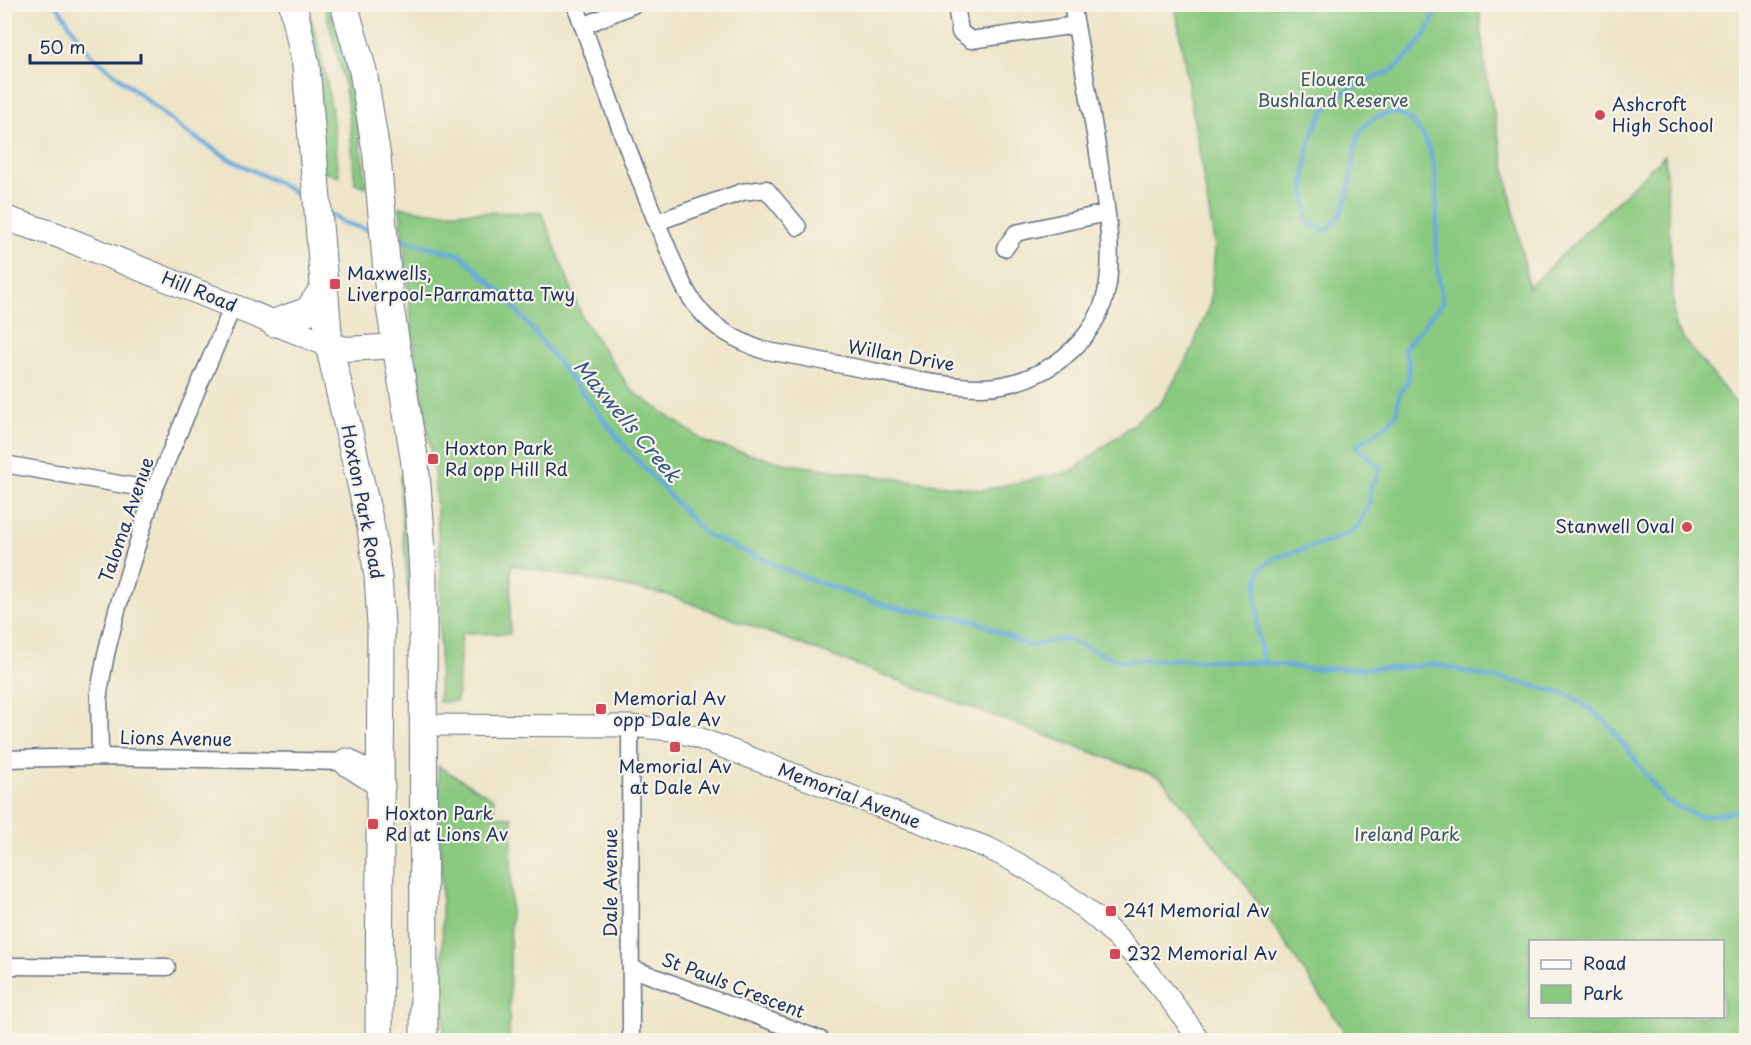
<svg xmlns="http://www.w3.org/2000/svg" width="1751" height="1045" font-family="'Playpen Sans',sans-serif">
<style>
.green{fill:#8ac980;stroke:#527c6f;stroke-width:1.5;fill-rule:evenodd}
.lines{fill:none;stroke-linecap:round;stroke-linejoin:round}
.stream{stroke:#68aadc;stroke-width:4.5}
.minor-casing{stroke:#656f83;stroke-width:19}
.tertiary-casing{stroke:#656f83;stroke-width:23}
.secondary-casing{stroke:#656f83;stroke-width:26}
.primary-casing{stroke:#656f83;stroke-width:29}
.minor{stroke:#fff;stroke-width:16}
.tertiary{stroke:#fff;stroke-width:21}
.secondary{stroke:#fff;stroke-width:24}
.primary{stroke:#fff;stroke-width:27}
.poi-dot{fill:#d1495b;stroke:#f7f3e8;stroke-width:2}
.labels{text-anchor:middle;stroke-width:4.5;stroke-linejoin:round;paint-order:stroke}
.park-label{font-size:18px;fill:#375666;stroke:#f7f3e8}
.poi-label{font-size:18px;fill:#1b2f5e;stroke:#f7f3e8;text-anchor:start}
.street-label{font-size:18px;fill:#1b2f5e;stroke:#f7f3e8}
.water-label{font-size:20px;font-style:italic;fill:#325484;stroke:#f7f3e8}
</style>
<rect width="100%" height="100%" fill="#f7f3e8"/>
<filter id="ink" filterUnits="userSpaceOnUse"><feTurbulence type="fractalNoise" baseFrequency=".0167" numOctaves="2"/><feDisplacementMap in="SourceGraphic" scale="12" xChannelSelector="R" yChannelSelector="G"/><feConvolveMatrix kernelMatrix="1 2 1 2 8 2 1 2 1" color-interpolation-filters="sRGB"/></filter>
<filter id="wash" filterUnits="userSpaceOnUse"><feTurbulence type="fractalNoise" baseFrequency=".008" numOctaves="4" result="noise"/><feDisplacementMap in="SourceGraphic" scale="24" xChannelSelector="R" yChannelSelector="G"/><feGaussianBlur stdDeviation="1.35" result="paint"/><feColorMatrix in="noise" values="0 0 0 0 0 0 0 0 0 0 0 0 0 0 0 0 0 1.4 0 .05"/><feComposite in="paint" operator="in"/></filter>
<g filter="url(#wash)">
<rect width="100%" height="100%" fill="#eee5c8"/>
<g class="green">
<path d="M 306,5 C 326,61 334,118 339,177 L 322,171 Z"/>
<path d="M 324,5 L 328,5 C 349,64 360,124 366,187 L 355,183 L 349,114 L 343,77 Z"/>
<path d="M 1175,5 L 1479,5 L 1485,69 L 1529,287 L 1665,155 L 1675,328 L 1746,416 L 1746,1040 L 1350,1040 L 1242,879 L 1161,778 L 668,595 L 511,565 L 510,634 L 462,633 L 457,701 L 439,702 L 441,575 L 434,469 L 413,338 L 400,207 L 428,212 L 542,213 L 583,319 L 631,390 L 707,443 L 788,464 L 982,490 L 1072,471 L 1161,403 L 1190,354 L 1210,303 L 1215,248 ZM 1530,942 L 1722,942 L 1722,1016 L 1530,1016 Z"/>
<path d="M 408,475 L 410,609 L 403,535 L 400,476 Z"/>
<path d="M 438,766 L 494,799 L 494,816 L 512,817 L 509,1040 L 444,1040 L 442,900 Z"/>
</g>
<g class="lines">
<g class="stream">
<path d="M 56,4 L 89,53 L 182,129 L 231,160 L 279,183 L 308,201"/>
<path d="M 328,213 L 345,223 L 375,232"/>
<path d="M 392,237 L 461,255 L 508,299 L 627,449 L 705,534 L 806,578 L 887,606 L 976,621 L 1028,646 L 1064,639 L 1121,661 L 1185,659 L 1264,663 L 1311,669 L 1397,668 L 1435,664 L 1483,676 L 1524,683 L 1572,696 L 1607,722 L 1666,801 L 1700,817 L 1746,810"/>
<path d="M 1264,663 L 1257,630 L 1258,617 L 1256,592 L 1260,569 L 1275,558 L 1340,538 L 1357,528 L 1370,502 L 1370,490 L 1381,468 L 1356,446 L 1388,424 L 1396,415 L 1400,393 L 1408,381 L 1409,361 L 1404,349 L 1443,302 C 1440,291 1440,282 1438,271 C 1438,266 1436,262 1436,257 C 1436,216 1445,151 1411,121 C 1406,117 1400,115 1395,112 C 1382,115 1370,118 1362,129 C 1357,136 1355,148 1354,156 C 1350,181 1349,220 1323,231 L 1308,221 C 1301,184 1304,122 1338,97 C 1346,91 1356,85 1365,81 C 1373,77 1384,76 1391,71 C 1405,61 1422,42 1430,26 C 1434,20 1435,11 1437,4"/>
</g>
</g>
</g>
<g filter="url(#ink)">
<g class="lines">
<defs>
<g id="minor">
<path d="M 575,4 C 603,81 630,159 662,235 C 673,259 681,288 698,308 C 714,329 739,341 762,350 C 803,357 843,365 883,373 C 915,380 948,387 982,387 C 1040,386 1099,344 1108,283 C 1113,245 1106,204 1100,166 C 1092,112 1082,58 1072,4"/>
<path d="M 956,4 L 960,32 L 971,40 L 1076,25"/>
<path d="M 583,26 L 635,4"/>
<path d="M 657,222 L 742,192 L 766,189 L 798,227"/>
<path d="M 1005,248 L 1016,233 L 1106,213"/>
<path d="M 4,464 L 154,490"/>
<path d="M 630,726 L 631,1040"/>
<path d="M 100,757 L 99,692 L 106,654 L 117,610 L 154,490 L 233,306"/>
<path d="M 4,759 L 100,757 L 347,762"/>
<path d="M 4,966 L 167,967"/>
<path d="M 631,968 L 821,1040"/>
</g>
<path id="tertiary" d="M 422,725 L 630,726 L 671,730 L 696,737 L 988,848 C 1085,895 1140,952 1199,1040"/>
<path id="secondary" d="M 4,218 L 57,235 L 329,345 L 347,349 L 396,346"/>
<g id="primary">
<path d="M 293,4 L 306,66 L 329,345 L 371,528 L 378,577 L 381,625 L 379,1040"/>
<path d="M 344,4 L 363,71 L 377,157 L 390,307 L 415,463 L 420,520 L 423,576 L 424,1040"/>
<path d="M 274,323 L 308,311 L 324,288"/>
<path d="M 347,762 L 375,780 L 381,787"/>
</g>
</defs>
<use href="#minor" class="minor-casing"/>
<use href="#tertiary" class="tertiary-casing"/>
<use href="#secondary" class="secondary-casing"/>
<use href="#primary" class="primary-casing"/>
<use href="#minor" class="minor"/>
<use href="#tertiary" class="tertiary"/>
<use href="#secondary" class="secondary"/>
<use href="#primary" class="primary"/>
</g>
</g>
<g class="poi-dot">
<circle cx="1600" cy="115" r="6"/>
<rect x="329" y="278" width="12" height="12" rx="3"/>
<rect x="427" y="453" width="12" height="12" rx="3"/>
<circle cx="1687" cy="527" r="6"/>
<rect x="595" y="703" width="12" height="12" rx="3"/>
<rect x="669" y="741" width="12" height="12" rx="3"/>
<rect x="367" y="818" width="12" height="12" rx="3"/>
<rect x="1105" y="905" width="12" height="12" rx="3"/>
<rect x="1109" y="948" width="12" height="12" rx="3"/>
</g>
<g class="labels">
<g class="park-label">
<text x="1333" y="86">Elouera<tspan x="1333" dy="21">Bushland Reserve</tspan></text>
<text x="1407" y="841">Ireland Park</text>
</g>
<g class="poi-label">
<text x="1612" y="111">Ashcroft<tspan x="1612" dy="21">High School</tspan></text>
<text x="347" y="280">Maxwells,<tspan x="347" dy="21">Liverpool-Parramatta Twy</tspan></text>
<text x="445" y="455">Hoxton Park<tspan x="445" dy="21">Rd opp Hill Rd</tspan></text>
<text x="1675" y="533" text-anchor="end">Stanwell Oval</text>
<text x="613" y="705">Memorial Av<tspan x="613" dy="21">opp Dale Av</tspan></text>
<text x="675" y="773" text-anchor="middle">Memorial Av<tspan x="675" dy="21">at Dale Av</tspan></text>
<text x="385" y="820">Hoxton Park<tspan x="385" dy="21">Rd at Lions Av</tspan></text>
<text x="1123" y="917">241 Memorial Av</text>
<text x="1127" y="960">232 Memorial Av</text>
</g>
<g class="street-label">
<text transform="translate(199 292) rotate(22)" y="6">Hill Road</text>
<text transform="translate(901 356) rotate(10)" y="6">Willan Drive</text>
<text transform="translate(362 502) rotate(79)" y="6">Hoxton Park Road</text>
<text transform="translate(127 520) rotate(-71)" y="6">Taloma Avenue</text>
<text transform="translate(176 739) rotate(1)" y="6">Lions Avenue</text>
<text transform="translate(849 796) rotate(21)" y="6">Memorial Avenue</text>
<text transform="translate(611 883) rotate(-90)" y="6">Dale Avenue</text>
<text transform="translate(733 986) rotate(21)" y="6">St Pauls Crescent</text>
</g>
<g class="water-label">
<text transform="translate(627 421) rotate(50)" y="7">Maxwells Creek</text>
</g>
</g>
<rect width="1751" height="1045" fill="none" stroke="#f7f3e8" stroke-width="24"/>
<rect x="1529" y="940" width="195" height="78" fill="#f7f3e8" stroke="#9fa5b1" stroke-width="1.5"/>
<rect x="1541" y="960" width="30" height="9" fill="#ffffff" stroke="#9fa5b1" stroke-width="1.5"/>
<text x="1583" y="970" font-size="18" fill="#1b2f5e">Road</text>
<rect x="1541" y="985" width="30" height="18" fill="#8ac980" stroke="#9fa5b1" stroke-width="1.5"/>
<text x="1583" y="1000" font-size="18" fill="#1b2f5e">Park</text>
<path d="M30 54v9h111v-9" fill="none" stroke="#1b2f5e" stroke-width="3"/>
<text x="39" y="54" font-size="18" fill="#1b2f5e" stroke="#f7f3e8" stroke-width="4.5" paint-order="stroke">50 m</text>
</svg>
